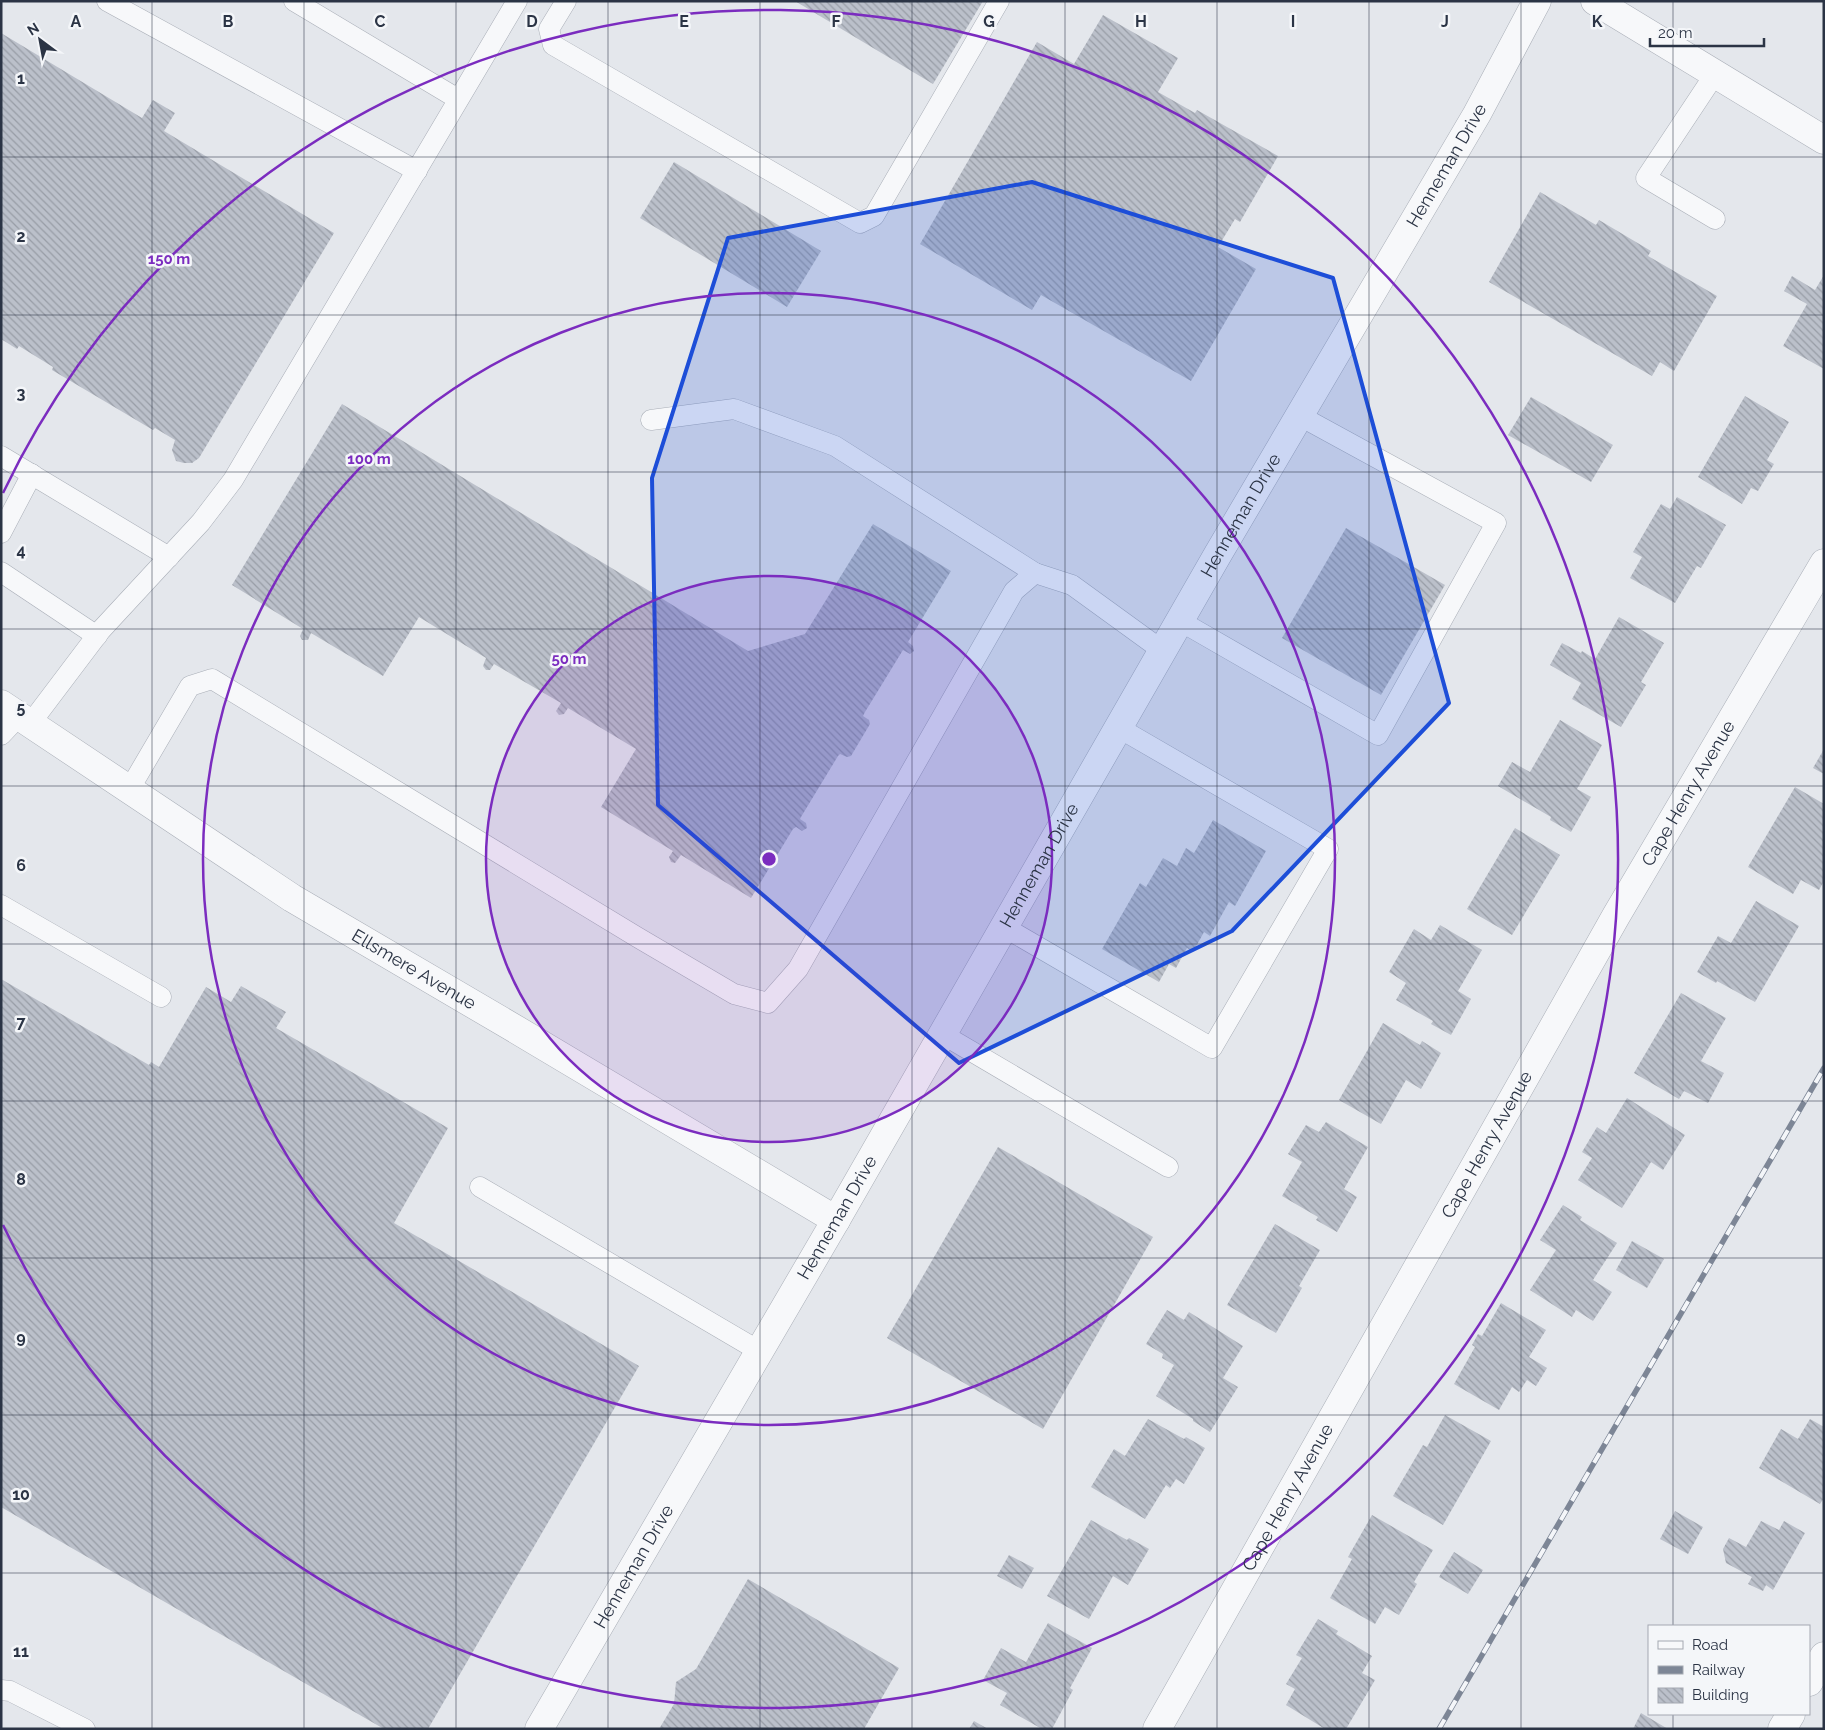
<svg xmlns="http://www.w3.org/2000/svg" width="1825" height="1730" font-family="Raleway,sans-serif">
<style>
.building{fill:url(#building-back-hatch)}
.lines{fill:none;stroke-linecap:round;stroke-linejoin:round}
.service-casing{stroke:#a9aeb7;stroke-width:21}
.minor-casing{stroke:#a9aeb7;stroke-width:29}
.tertiary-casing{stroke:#a9aeb7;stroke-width:29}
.service{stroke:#f7f8fa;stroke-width:20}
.minor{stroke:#f7f8fa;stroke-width:28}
.tertiary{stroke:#f7f8fa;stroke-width:28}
.rail-casing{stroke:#7d8696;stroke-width:5.5}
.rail{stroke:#f4f6f9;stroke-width:4;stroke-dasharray:11;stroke-linecap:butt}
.marked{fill:#1d4ed8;fill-opacity:0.2;stroke:#1d4ed8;stroke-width:4;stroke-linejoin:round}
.grid{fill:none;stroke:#2b3445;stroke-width:1;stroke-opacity:0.55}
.ring{fill:none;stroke:#7b2cbf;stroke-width:2.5}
.labels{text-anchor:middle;stroke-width:5;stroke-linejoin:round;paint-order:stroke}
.street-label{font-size:18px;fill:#2b3445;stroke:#f4f6f9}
.grid-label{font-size:16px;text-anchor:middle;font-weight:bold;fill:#2b3445;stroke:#f4f6f9;stroke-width:5;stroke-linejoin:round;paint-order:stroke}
.centre{fill:#7b2cbf;stroke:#f4f6f9;stroke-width:2.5}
.ring-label{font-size:15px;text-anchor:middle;font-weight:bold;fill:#7b2cbf;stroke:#f4f6f9;stroke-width:5;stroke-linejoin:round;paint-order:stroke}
</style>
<defs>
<pattern id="building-back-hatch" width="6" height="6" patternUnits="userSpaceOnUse" patternTransform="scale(1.25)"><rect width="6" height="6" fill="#bbc0ca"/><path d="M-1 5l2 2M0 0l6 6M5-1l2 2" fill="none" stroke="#989da6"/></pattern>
</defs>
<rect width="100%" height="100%" fill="#e4e7ec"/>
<g class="building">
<path d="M 795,1 L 983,1 L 933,84 Z"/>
<path d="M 1103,15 L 1178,58 L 1158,92 L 1195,113 L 1197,110 L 1278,156 L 1240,222 L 1235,219 L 1218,247 L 1256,269 L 1191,381 L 1041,295 L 1032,310 L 920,244 L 1037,42 L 1074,64 Z"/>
<path d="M 1,33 L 142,118 L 153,100 L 175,113 L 164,131 L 334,233 L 199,458 L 192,463 L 184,463 L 176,461 L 172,450 L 175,440 L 155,428 L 153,430 L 52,370 L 53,367 L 19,346 L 17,349 L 1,339 Z"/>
<path d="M 674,162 L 821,251 L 787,307 L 640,218 Z"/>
<path d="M 1540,192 L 1596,225 L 1599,220 L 1651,251 L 1648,256 L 1717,296 L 1674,371 L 1660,362 L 1652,376 L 1489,282 Z"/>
<path d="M 1824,275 L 1824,369 L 1783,346 L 1807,304 L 1784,291 L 1792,276 L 1815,290 Z"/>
<path d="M 1745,396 L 1789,422 L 1767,460 L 1774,464 L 1758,491 L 1751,488 L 1742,504 L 1698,477 Z"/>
<path d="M 1531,397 L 1613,445 L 1591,482 L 1508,435 Z"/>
<path d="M 342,404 L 748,651 L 805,634 L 873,524 L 951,571 L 908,642 L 913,646 L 914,651 L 910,654 L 903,650 L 865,712 L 863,716 L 869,720 L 870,724 L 851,756 L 847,757 L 840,754 L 838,756 L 801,817 L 800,819 L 806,823 L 807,828 L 802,831 L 796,827 L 793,829 L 751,898 L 681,855 L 675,863 L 671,862 L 669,857 L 673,851 L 601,807 L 636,749 L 568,708 L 564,714 L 559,715 L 556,711 L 561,703 L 494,664 L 490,670 L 486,670 L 483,666 L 486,658 L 419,617 L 383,676 L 311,633 L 308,640 L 302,640 L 300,636 L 303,629 L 232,585 Z"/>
<path d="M 1677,497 L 1726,525 L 1701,568 L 1697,566 L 1675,603 L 1630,578 L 1642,557 L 1633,552 L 1661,504 L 1670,509 Z"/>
<path d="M 1346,528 L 1445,585 L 1381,695 L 1282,638 Z"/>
<path d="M 1619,617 L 1664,643 L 1641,682 L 1646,685 L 1621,727 L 1572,699 L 1581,683 L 1550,665 L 1562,643 L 1581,653 L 1582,651 L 1595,659 Z"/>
<path d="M 1560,720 L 1602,745 L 1577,789 L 1591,797 L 1571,832 L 1550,820 L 1551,817 L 1498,786 L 1512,762 L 1530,772 Z"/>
<path d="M 1824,749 L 1824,774 L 1813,768 Z"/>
<path d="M 1795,787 L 1824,804 L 1824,881 L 1819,890 L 1801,880 L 1793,894 L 1748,867 Z"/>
<path d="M 1213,820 L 1266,851 L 1235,906 L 1229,902 L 1210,936 L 1204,932 L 1193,952 L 1187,948 L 1176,968 L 1169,964 L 1159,982 L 1102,949 L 1140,883 L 1146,887 L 1163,858 L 1177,866 L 1186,848 L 1194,853 Z"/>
<path d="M 1515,828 L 1560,855 L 1512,935 L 1467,909 Z"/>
<path d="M 1756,901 L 1799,926 L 1755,1002 L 1717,981 L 1716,983 L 1697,972 L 1718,936 L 1731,943 Z"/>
<path d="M 1440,925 L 1482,950 L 1458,991 L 1471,999 L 1451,1035 L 1431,1024 L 1433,1021 L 1396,1000 L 1406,983 L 1389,972 L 1414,929 L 1431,940 Z"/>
<path d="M 1,979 L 149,1065 L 151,1062 L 159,1067 L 206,987 L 231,1002 L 241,986 L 286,1012 L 276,1028 L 448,1128 L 394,1223 L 639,1366 L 428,1729 L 384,1729 L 1,1507 Z"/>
<path d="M 1681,993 L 1726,1018 L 1701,1061 L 1724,1073 L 1708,1103 L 1684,1091 L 1679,1099 L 1634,1073 Z"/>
<path d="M 1383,1023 L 1420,1045 L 1422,1041 L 1441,1053 L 1421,1089 L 1406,1080 L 1381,1124 L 1339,1100 Z"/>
<path d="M 1627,1098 L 1685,1135 L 1663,1170 L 1651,1162 L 1622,1208 L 1578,1180 L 1592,1158 L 1582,1152 L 1597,1127 L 1606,1133 Z"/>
<path d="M 1326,1122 L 1368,1147 L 1344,1189 L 1357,1197 L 1337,1232 L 1316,1220 L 1318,1217 L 1282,1196 L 1302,1162 L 1288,1154 L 1306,1125 L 1319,1132 Z"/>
<path d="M 998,1147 L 1153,1237 L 1043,1429 L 887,1338 Z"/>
<path d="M 1563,1205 L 1582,1217 L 1580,1220 L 1617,1243 L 1593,1280 L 1612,1292 L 1593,1321 L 1576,1310 L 1572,1317 L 1530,1290 L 1556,1250 L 1540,1240 Z"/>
<path d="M 1275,1224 L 1320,1250 L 1299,1286 L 1302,1288 L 1276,1333 L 1227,1305 Z"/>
<path d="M 1632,1241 L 1664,1259 L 1647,1288 L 1616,1270 Z"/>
<path d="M 1501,1303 L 1546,1330 L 1529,1357 L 1547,1368 L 1536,1386 L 1527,1380 L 1519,1392 L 1512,1387 L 1499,1410 L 1454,1384 L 1475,1347 L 1472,1345 L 1478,1334 L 1482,1336 Z"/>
<path d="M 1167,1310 L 1184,1320 L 1189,1312 L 1243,1346 L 1223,1378 L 1238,1387 L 1210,1432 L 1193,1421 L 1193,1419 L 1156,1396 L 1174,1365 L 1162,1358 L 1163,1354 L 1146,1344 Z"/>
<path d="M 1445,1415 L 1491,1441 L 1443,1525 L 1393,1496 L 1423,1445 L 1427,1447 Z"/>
<path d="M 1148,1419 L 1184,1439 L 1186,1437 L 1205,1448 L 1184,1484 L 1176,1479 L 1170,1488 L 1166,1485 L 1145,1519 L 1091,1487 L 1114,1449 L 1125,1456 Z"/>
<path d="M 1810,1419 L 1824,1427 L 1824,1498 L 1820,1504 L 1759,1468 L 1781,1429 L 1798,1439 Z"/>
<path d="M 1675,1511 L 1703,1527 L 1688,1554 L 1660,1539 Z"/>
<path d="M 1372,1515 L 1433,1550 L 1414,1582 L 1417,1584 L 1399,1615 L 1385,1607 L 1375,1624 L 1330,1598 L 1352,1559 L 1348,1557 Z"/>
<path d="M 1091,1520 L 1127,1540 L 1129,1538 L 1149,1549 L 1128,1585 L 1113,1576 L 1089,1619 L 1047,1596 Z"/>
<path d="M 1761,1521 L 1779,1530 L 1784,1521 L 1805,1533 L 1773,1590 L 1766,1585 L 1763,1591 L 1748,1584 L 1752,1577 L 1726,1563 L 1723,1549 L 1729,1538 L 1746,1547 Z"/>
<path d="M 1454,1552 L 1483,1570 L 1468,1594 L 1439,1577 Z"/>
<path d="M 1009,1555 L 1034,1568 L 1022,1589 L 997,1576 Z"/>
<path d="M 748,1579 L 899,1668 L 864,1729 L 659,1729 L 674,1704 L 676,1682 L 696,1669 Z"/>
<path d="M 1318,1619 L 1338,1631 L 1336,1634 L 1372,1656 L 1362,1673 L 1375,1680 L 1346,1729 L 1325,1729 L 1286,1705 L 1295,1689 L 1286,1684 L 1302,1658 L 1296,1655 Z"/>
<path d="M 1048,1623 L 1092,1648 L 1070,1688 L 1073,1690 L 1052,1729 L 1042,1729 L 1000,1705 L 1007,1693 L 983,1680 L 1001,1648 L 1026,1662 Z"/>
<path d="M 1641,1713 L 1668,1729 L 1633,1729 Z"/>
<path d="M 974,1721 L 988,1729 L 969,1729 Z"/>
</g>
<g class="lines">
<defs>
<g id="service">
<path d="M 107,1 L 417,171"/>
<path d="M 294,1 L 458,99"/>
<path d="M 566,1 L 549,29 L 553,45 L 860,223 L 874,216 L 999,1"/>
<path d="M 1715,74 L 1646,178 L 1715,219"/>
<path d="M 651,420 L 734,409 L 835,446 L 1035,573"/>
<path d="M 1,456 L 169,557"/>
<path d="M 1,533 L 32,474"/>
<path d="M 1,572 L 97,636"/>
<path d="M 1180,621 L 1378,735 L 1496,523 L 1300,416"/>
<path d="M 30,724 L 101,630 L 201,522 L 233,480 L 517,1"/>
<path d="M 1,735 L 19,716"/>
<path d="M 129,790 L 190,686 L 212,679 L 637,937 L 734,994 L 768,1003 L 798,969 L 1014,591 L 1035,573 L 1072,585 L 1163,651"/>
<path d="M 1,905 L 161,997"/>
<path d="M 1004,927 L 1212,1048 L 1328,849 L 1119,728"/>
<path d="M 942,1034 L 1168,1167"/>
<path d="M 480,1187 L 759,1351"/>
<path d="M 1,1690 L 10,1691 L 85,1729"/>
</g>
<g id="minor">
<path id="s1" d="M 1,704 L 292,898 L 512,1027 L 836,1220"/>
<path d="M 1809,1682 L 1824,1656"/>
<path id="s2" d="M 539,1729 L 836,1220 L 1218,554 L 1477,114 L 1537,1"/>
<path id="s3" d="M 1157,1729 L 1616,916 L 1824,563"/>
<path d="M 1782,1729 L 1791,1714"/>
</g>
<path id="tertiary" d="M 1595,1 L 1824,140"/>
</defs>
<use href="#service" class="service-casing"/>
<use href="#minor" class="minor-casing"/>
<use href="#tertiary" class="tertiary-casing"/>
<use href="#service" class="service"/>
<use href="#minor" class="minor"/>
<use href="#tertiary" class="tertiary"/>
<defs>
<path id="rail" d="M 1439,1729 L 1824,1068"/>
</defs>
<use href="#rail" class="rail-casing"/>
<use href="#rail" class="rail"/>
</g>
<path class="marked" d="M 1032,182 L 1333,278 L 1449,703 L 1232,931 L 959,1063 L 658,805 L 652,478 L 728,238 Z"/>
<path class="grid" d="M 152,1 L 152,1729M 304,1 L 304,1729M 456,1 L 456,1729M 608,1 L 608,1729M 760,1 L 760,1729M 912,1 L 912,1729M 1065,1 L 1065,1729M 1217,1 L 1217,1729M 1369,1 L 1369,1729M 1521,1 L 1521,1729M 1673,1 L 1673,1626M 1,157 L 1824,157M 1,315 L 1824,315M 1,472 L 1824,472M 1,629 L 1824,629M 1,786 L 1824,786M 1,944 L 1824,944M 1,1101 L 1824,1101M 1,1258 L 1824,1258M 1,1415 L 1824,1415M 1,1573 L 1824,1573M 1673,1714 L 1673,1729"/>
<circle cx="769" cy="859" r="283" fill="#7b2cbf" fill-opacity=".12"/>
<g class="ring">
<circle cx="769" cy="859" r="283"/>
<circle cx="769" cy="859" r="566"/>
<path d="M3 493A849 849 0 1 1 3 1225"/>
</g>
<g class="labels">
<g class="street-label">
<text dy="6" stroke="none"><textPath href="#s2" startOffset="1808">Henneman Drive</textPath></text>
<text dy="6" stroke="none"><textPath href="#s2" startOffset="1402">Henneman Drive</textPath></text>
<text dy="6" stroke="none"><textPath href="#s3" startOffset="1076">Cape Henry Avenue</textPath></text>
<text dy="6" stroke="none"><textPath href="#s2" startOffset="998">Henneman Drive</textPath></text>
<text dy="6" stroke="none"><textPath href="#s1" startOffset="491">Ellsmere Avenue</textPath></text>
<text dy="6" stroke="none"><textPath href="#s3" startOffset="671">Cape Henry Avenue</textPath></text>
<text dy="6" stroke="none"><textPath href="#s2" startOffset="592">Henneman Drive</textPath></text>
<text dy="6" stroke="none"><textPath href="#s3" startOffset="266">Cape Henry Avenue</textPath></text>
<text dy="6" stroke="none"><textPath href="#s2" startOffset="188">Henneman Drive</textPath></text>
</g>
</g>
<g class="grid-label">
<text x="76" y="27">A</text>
<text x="228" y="27">B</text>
<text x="380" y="27">C</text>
<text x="532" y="27">D</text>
<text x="684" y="27">E</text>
<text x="836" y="27">F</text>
<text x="989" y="27">G</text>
<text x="1141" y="27">H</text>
<text x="1293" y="27">I</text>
<text x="1445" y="27">J</text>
<text x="1597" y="27">K</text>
<text x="21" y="84">1</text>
<text x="21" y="242">2</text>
<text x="21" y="399">3</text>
<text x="21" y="556">4</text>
<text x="21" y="713">5</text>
<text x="21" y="871">6</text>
<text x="21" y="1028">7</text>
<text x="21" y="1185">8</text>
<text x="21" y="1343">9</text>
<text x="21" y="1500">10</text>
<text x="21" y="1657">11</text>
</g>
<circle cx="769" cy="859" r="8" class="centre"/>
<g class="ring-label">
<text x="169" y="264">150 m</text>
<text x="369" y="464">100 m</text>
<text x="569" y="664">50 m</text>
</g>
<rect width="1825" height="1730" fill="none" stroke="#2b3445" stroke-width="5"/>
<rect x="1648" y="1625" width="162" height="90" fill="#f4f6f9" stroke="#a4a8b1"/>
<rect x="1658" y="1641" width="25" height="8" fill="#f7f8fa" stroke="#a4a8b1"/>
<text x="1692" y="1650" font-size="15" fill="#2b3445">Road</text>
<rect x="1658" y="1666" width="25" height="8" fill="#7d8696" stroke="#a4a8b1"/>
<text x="1692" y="1675" font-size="15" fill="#2b3445">Railway</text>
<rect x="1658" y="1688" width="25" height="15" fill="url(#building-back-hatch)" stroke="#a4a8b1"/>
<text x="1692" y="1700" font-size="15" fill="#2b3445">Building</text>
<g transform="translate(40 40) rotate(328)" stroke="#f4f6f9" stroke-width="4" paint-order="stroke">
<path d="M0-4L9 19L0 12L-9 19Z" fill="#2b3445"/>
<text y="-8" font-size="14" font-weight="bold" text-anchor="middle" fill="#2b3445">N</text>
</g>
<path d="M1650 38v8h114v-8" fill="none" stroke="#2b3445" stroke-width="2.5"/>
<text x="1658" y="38" font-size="15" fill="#2b3445" stroke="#f4f6f9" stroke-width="4" paint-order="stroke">20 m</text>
</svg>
